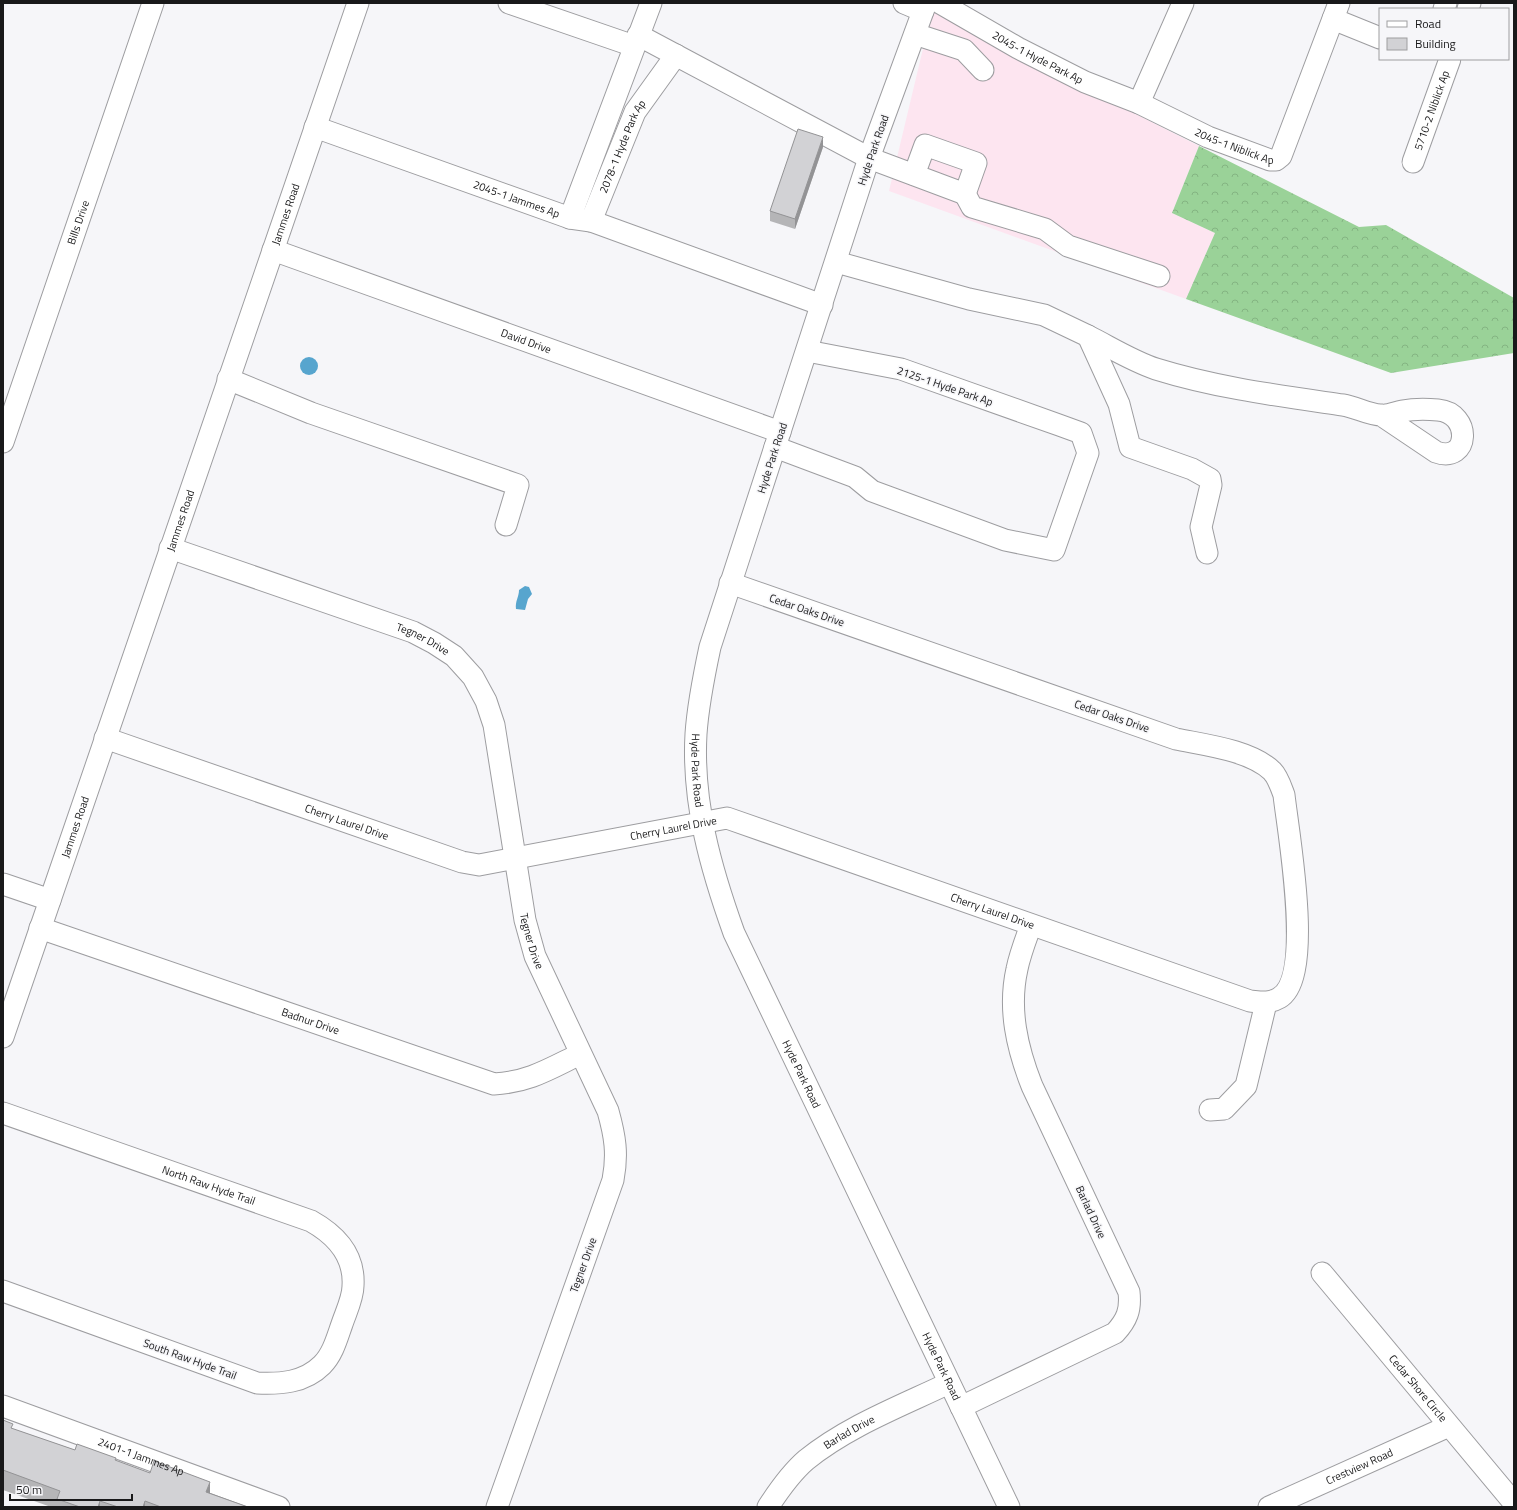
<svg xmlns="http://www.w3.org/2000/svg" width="1517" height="1510" font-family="'Titillium Web',sans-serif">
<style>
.commercial{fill:#fde5f0}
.forest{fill:url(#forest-crowns)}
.water{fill:#57a5ce}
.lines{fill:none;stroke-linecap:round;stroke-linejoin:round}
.minor-casing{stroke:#9d9da0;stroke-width:23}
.minor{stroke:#fff;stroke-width:21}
.wall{fill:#b5b5b7}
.shaded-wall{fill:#939395}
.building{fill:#d2d2d5;stroke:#939395}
.labels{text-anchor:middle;stroke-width:3;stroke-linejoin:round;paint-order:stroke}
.street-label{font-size:11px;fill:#19191a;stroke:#f6f6f9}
</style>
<defs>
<pattern id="forest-crowns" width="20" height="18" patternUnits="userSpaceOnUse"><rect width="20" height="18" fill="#9ad298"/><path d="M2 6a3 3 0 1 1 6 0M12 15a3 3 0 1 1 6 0" fill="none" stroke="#84b482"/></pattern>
</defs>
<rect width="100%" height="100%" fill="#f6f6f9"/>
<path class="commercial" d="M 932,11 L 1199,146 L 1172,213 L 1215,233 L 1186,299 L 889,191 Z"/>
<path class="forest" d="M 1199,146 L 1359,227 L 1386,225 L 1514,298 L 1514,353 L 1391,373 L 1186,299 L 1215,233 L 1172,213 Z"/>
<g class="water">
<circle cx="309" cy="366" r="9"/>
<path d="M 525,586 L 529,587 L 532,594 L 528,599 L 525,610 L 516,609 C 515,601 519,597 519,590 Z"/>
</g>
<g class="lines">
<defs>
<g id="minor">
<path d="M 509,3 L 634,46"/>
<path d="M 904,3 L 923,11"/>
<path id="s1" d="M 926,3 L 869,158 L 710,647 C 704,675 698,704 696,734 C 692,803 711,869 734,933 L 1009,1507"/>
<path id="s2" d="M 940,3 L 1018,48 L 1085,82 L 1139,103 L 1208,137 L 1270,160 L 1276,160 L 1281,156 L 1339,3"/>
<path d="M 1444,9 L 1446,3"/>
<path d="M 1468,9 L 1470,3"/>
<path d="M 1333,19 L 1380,38"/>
<path d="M 915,34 L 964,50 L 983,70"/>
<path d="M 638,35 L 869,158 L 965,194 L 976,163 L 925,145 L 914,175"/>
<path d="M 1139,103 L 1183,3"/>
<path id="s3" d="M 315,127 L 570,218 L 651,3"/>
<path id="s4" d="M 1413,162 L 1450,59"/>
<path d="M 965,194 L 972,207 L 1045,229 L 1068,246 L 1159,276"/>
<path d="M 570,218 L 591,221 L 822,305"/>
<path id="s5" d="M 591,221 L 635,112 L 676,55"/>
<path id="s6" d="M 273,250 L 780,432"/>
<path d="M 836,262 L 969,299 L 1044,315 L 1088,336 L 1119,404 L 1130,447 L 1192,469 L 1210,479 L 1211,485 L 1201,527 L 1207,553"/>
<path d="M 1088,336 C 1110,347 1132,361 1156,369 C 1217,388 1281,396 1343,405 C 1356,407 1369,415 1381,415 C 1388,416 1396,412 1402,411 C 1413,409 1427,409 1438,410 C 1472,413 1470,464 1436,452 L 1381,415"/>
<path d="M 228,379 L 311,413 L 518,485 L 506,525"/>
<path id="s7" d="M 3,442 L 153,3"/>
<path d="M 775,447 L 855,477 L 872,491 L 1005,540 L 1054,550 L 1088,453 L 1081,433 L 1059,425 L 901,369 L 807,351"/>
<path id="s8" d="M 170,548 L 413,632 L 434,643 L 454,656 L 473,677 L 486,701 L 494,725 L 525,920 L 535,956 L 608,1111 C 615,1136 618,1154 613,1180 L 497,1507"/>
<path id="s9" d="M 105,738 L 462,862 L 479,865 L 727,818 L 1250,1001 C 1261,1002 1269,1004 1279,998 C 1315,978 1288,832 1284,795 C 1281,787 1278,777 1272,771 C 1250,750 1205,745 1176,739 L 730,583"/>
<path d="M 3,884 L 50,900"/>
<path id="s10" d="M 40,928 L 494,1084 C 529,1082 549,1069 580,1054"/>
<path id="s11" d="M 3,1037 L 358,3"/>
<path d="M 1210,1110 L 1224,1109 L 1246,1086 L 1266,1003"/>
<path id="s12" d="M 3,1113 L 311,1221 C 336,1235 355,1255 353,1286 C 353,1298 346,1312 342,1324 C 337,1338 333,1354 322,1365 C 304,1383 280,1384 257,1383 L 3,1291"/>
<path id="s13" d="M 1322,1273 L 1514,1503"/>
<path id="s14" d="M 3,1406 L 279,1507"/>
<path d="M 961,1407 L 1115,1333 C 1127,1320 1131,1310 1129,1292 L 1032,1086 C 1017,1048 1008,1009 1017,969 C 1020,954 1026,939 1031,925"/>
<path id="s15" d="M 768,1507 C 779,1490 791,1473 806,1460 C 848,1426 901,1406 949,1383"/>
<path id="s16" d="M 1269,1507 L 1449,1426"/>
</g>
</defs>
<use href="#minor" class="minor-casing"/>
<use href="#minor" class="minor"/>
</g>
<g class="wall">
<path d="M 823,147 L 795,229 L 770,221 L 770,211 Z"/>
<path d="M 3,1420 L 13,1429 L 75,1450 L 116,1461 L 150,1473 L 248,1507 L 51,1507 L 3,1490 Z"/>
</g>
<g class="shaded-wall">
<path d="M 823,137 L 823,147 L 795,229 L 795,219 Z"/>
<path d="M 210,1482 L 210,1501 L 206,1492 Z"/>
<path d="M 100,1501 L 100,1507 L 98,1507 Z"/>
<path d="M 145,1501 L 145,1507 L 143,1507 Z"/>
</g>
<g class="building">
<path d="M 798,129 L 823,137 L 795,219 L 770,211 Z"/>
<path d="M 3,1420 L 13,1424 L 11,1428 L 75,1450 L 77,1444 L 116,1458 L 115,1460 L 150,1473 L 154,1461 L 210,1482 L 206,1492 L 248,1507 L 161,1507 L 145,1501 L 143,1507 L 118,1507 L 100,1501 L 98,1507 L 80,1507 L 57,1499 L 60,1491 L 3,1470 Z"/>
</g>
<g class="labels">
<g class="street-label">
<text dy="4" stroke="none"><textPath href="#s2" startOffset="112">2045-1 Hyde Park Ap</textPath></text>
<text dy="4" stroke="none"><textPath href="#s4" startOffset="55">5710-2 Niblick Ap</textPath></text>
<text dy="4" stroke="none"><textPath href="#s2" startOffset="328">2045-1 Niblick Ap</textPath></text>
<text dy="4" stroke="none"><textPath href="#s5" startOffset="81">2078-1 Hyde Park Ap</textPath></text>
<text transform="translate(873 150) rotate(-71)" y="4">Hyde Park Road</text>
<text dy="4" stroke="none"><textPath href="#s3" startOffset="214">2045-1 Jammes Ap</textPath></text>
<text dy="4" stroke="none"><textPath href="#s11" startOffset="870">Jammes Road</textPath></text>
<text dy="4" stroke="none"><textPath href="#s7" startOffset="232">Bills Drive</textPath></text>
<text dy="4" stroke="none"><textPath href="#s6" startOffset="269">David Drive</textPath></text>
<text transform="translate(945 386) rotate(19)" y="4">2125-1 Hyde Park Ap</text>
<text transform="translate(772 458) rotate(-72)" y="4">Hyde Park Road</text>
<text dy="4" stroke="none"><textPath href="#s11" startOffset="546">Jammes Road</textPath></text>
<text transform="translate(807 610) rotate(19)" y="4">Cedar Oaks Drive</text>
<text dy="4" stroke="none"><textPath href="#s8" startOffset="269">Tegner Drive</textPath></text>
<text transform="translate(1112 716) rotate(19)" y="4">Cedar Oaks Drive</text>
<text dy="4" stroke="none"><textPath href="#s1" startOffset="804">Hyde Park Road</textPath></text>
<text dy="4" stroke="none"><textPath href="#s9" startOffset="256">Cherry Laurel Drive</textPath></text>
<text dy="4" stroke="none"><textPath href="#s11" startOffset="222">Jammes Road</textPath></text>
<text dy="4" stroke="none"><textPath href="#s9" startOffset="593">Cherry Laurel Drive</textPath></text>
<text dy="4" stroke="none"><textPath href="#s9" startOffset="929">Cherry Laurel Drive</textPath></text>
<text dy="4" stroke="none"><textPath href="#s8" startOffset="605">Tegner Drive</textPath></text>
<text dy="4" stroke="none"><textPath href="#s10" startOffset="286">Badnur Drive</textPath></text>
<text dy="4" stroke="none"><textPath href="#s1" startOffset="1128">Hyde Park Road</textPath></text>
<text dy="4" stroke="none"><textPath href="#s12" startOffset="218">North Raw Hyde Trail</textPath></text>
<text transform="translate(1091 1212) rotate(65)" y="4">Barlad Drive</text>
<text transform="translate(583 1265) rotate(-70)" y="4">Tegner Drive</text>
<text transform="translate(190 1359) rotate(20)" y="4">South Raw Hyde Trail</text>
<text dy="4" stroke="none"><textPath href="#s1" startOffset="1452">Hyde Park Road</textPath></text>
<text dy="4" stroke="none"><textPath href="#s13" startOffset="150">Cedar Shore Circle</textPath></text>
<text dy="4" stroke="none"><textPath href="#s15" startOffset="112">Barlad Drive</textPath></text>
<text dy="4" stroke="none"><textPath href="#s14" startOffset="147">2401-1 Jammes Ap</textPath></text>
<text dy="4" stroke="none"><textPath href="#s16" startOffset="99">Crestview Road</textPath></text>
</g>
</g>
<rect width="1517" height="1510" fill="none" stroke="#19191a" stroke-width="8"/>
<rect x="1379" y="8" width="130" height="52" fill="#f6f6f9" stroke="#9e9ea0"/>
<rect x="1387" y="21" width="20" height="6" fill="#ffffff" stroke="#9e9ea0"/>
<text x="1415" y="28" font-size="12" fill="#19191a">Road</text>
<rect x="1387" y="38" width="20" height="12" fill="#d2d2d5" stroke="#9e9ea0"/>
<text x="1415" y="48" font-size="12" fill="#19191a">Building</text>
<path d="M10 1494v6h122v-6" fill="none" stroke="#19191a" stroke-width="2"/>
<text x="16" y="1494" font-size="12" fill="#19191a" stroke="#f6f6f9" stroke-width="3" paint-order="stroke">50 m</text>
</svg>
